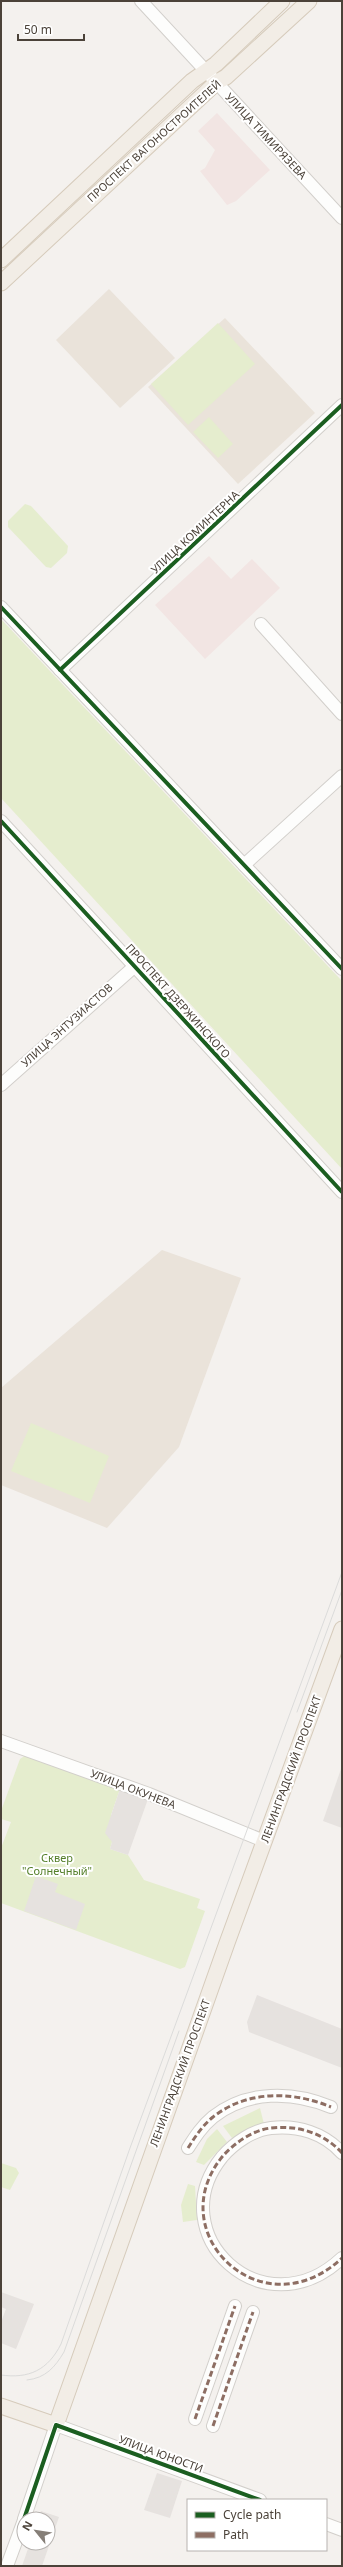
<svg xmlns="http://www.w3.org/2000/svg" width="343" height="2567" font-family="'Noto Sans',sans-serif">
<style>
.education{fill:#eae3da}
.medical{fill:#f2e5e3}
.green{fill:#e5edce}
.parking{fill:#e6e2df}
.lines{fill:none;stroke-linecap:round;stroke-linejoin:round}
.minor-casing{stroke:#d2cfcb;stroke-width:14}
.major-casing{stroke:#d6cbbb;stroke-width:17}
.minor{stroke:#fdfdfc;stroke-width:12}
.major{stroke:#f2ede6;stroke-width:15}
.tram{stroke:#dbdbda;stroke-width:1}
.quiet{stroke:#8d6e63;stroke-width:3;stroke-dasharray:6 3;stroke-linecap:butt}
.cycleway-casing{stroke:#fff;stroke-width:6}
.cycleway{stroke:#1b5e20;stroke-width:4}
.labels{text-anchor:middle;stroke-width:4;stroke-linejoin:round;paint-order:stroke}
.street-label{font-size:11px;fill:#4b4239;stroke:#fff}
.park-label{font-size:11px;fill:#547f2a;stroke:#fff}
</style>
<rect width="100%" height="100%" fill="#f4f1ee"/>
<g class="education">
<path d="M 109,289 L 175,358 L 120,408 L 56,340 Z"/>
<path d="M 225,318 L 315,413 L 238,484 L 148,387 Z"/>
<path d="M 162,1250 L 241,1278 L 179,1447 L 107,1528 L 1,1485 L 1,1388 Z"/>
</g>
<g class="medical">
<path d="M 217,113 L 270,170 L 236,201 L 227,205 L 200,171 L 205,168 L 215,150 L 198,131 Z"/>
<path d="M 209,556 L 231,579 L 252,559 L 280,588 L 205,659 L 155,605 Z"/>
</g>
<g class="green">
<path d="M 218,323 L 255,364 L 188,425 L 151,384 Z"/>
<path d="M 209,417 L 233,444 L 218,458 L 193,432 Z"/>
<path d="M 25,504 L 31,506 L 68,546 L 67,553 L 51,568 L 46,567 L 8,527 L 8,521 Z"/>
<path d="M 1,619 L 342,981 L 342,1169 L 1,798 Z"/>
<path d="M 31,1423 L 109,1456 L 90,1503 L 11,1471 Z"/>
<path d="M 26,1755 L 120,1789 L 111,1815 L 112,1842 L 110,1849 L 128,1855 L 144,1880 L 200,1899 L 197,1908 L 205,1911 L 185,1967 L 180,1969 L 1,1903 L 1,1848 L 11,1822 L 1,1819 L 1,1811 L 20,1759 Z"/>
<path d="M 260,2108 L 264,2124 L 232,2138 L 223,2126 Z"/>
<path d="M 217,2129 L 227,2142 L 204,2165 L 196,2162 L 207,2139 Z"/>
<path d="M 1,2163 L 16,2168 L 19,2173 L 10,2190 L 1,2187 Z"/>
<path d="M 188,2184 L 195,2186 L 197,2220 L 183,2222 L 181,2205 Z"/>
</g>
<g class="parking">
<path d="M 342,1766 L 342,1828 L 323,1821 Z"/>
<path d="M 120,1789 L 148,1799 L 128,1855 L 110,1849 L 112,1842 L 105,1833 Z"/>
<path d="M 36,1876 L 58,1884 L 55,1892 L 85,1904 L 76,1930 L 24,1911 Z"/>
<path d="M 257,1995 L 342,2029 L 342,2068 L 249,2032 L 247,2022 Z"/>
<path d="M 1,2292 L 34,2304 L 16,2349 L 1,2343 L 1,2322 L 6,2309 L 1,2307 Z"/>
<path d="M 157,2473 L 182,2481 L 170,2518 L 144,2510 Z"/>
<path d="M 41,2511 L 59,2517 L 42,2566 L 22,2566 L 30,2543 L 48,2543 L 48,2519 L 38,2519 Z"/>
</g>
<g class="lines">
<defs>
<g id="minor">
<path d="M 141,1 L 342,218"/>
<path d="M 1,607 L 342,969"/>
<path d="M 261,624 L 342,714"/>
<path d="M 60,670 L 342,405"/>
<path d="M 1,821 L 342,1192"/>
<path d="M 244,865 L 342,776"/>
<path d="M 1,1085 L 135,966"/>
<path d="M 1,1741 L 149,1794 L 264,1841"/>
<path d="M 188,2148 C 195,2137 202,2126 213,2117 C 247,2090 293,2091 331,2107"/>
<path d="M 342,2153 C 324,2133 298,2125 271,2128 C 253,2130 234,2143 222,2157 C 160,2234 263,2332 342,2258"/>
<path d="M 195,2419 L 235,2306"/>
<path d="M 213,2426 L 253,2312"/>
<path d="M 24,2519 L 56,2425 L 260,2500"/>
<path d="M 326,2524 L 342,2530"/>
<path d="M 7,2566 L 24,2520"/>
</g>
<g id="major">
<path d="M 1,260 L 192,81 L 216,64 L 282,1"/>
<path d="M 1,283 L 217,82 L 226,77 L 309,1"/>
<path d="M 1,2406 L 56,2425 L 227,1943 L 342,1629"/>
</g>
</defs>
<use href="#minor" class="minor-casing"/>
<use href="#major" class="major-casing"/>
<use href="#minor" class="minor"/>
<use href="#major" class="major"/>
<g class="tram">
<path d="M 297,1712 L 342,1590"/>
<path d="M 1,2375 C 29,2379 48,2370 61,2344 L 130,2148 L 342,1572"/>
<path d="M 27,2380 C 46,2378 55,2367 64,2352 L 179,2031"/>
</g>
<g class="quiet">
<path d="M 188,2148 C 195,2137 202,2126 213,2117 C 247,2090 293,2091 331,2107"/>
<path d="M 342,2153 C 324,2133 298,2125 271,2128 C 253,2130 234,2143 222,2157 C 160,2234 263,2332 342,2258"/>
<path d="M 195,2419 L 235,2306"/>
<path d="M 213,2426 L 253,2312"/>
</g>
<defs>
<g id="cycleway">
<path d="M 1,607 L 342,969"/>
<path d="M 60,670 L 342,405"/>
<path d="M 1,821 L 342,1192"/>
<path d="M 24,2519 L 56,2425 L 260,2500"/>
</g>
</defs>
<use href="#cycleway" class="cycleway-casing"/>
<use href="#cycleway" class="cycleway"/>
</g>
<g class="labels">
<g class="street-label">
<text transform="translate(266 136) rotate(47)" y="4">УЛИЦА ТИМИРЯЗЕВА</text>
<text transform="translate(154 141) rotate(-42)" y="4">ПРОСПЕКТ ВАГОНОСТРОИТЕЛЕЙ</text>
<text transform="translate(195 532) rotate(-43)" y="4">УЛИЦА КОМИНТЕРНА</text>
<text transform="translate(178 1001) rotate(48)" y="4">ПРОСПЕКТ ДЗЕРЖИНСКОГО</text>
<text transform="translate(67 1025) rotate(-42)" y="4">УЛИЦА ЭНТУЗИАСТОВ</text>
<text transform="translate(291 1769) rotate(-70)" y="4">ЛЕНИНГРАДСКИЙ ПРОСПЕКТ</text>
<text transform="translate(133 1789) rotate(21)" y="4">УЛИЦА ОКУНЕВА</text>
<text transform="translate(180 2073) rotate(-70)" y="4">ЛЕНИНГРАДСКИЙ ПРОСПЕКТ</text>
<text transform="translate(161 2454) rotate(20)" y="4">УЛИЦА ЮНОСТИ</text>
</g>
<g class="park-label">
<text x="57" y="1862">Сквер<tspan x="57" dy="13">"Солнечный"</tspan></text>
</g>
</g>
<rect width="343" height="2567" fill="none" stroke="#4b4239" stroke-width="4"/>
<rect x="187" y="2499" width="140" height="52" fill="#ffffff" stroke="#b7b3b0"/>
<rect x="195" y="2512" width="20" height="6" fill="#1b5e20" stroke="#b7b3b0"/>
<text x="223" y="2519" font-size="12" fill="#4b4239">Cycle path</text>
<rect x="195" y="2532" width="20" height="6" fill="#8d6e63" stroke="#b7b3b0"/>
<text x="223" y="2539" font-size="12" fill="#4b4239">Path</text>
<g transform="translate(36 2531) rotate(300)"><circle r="19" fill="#ffffff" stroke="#b7b3b0"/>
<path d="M0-3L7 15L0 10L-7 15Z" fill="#867f78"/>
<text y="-6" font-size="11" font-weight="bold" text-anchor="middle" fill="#4b4239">N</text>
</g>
<path d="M18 34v6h66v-6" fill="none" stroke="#4b4239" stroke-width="2"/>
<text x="24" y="34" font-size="12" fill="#4b4239" stroke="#ffffff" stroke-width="3" paint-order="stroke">50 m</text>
</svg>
